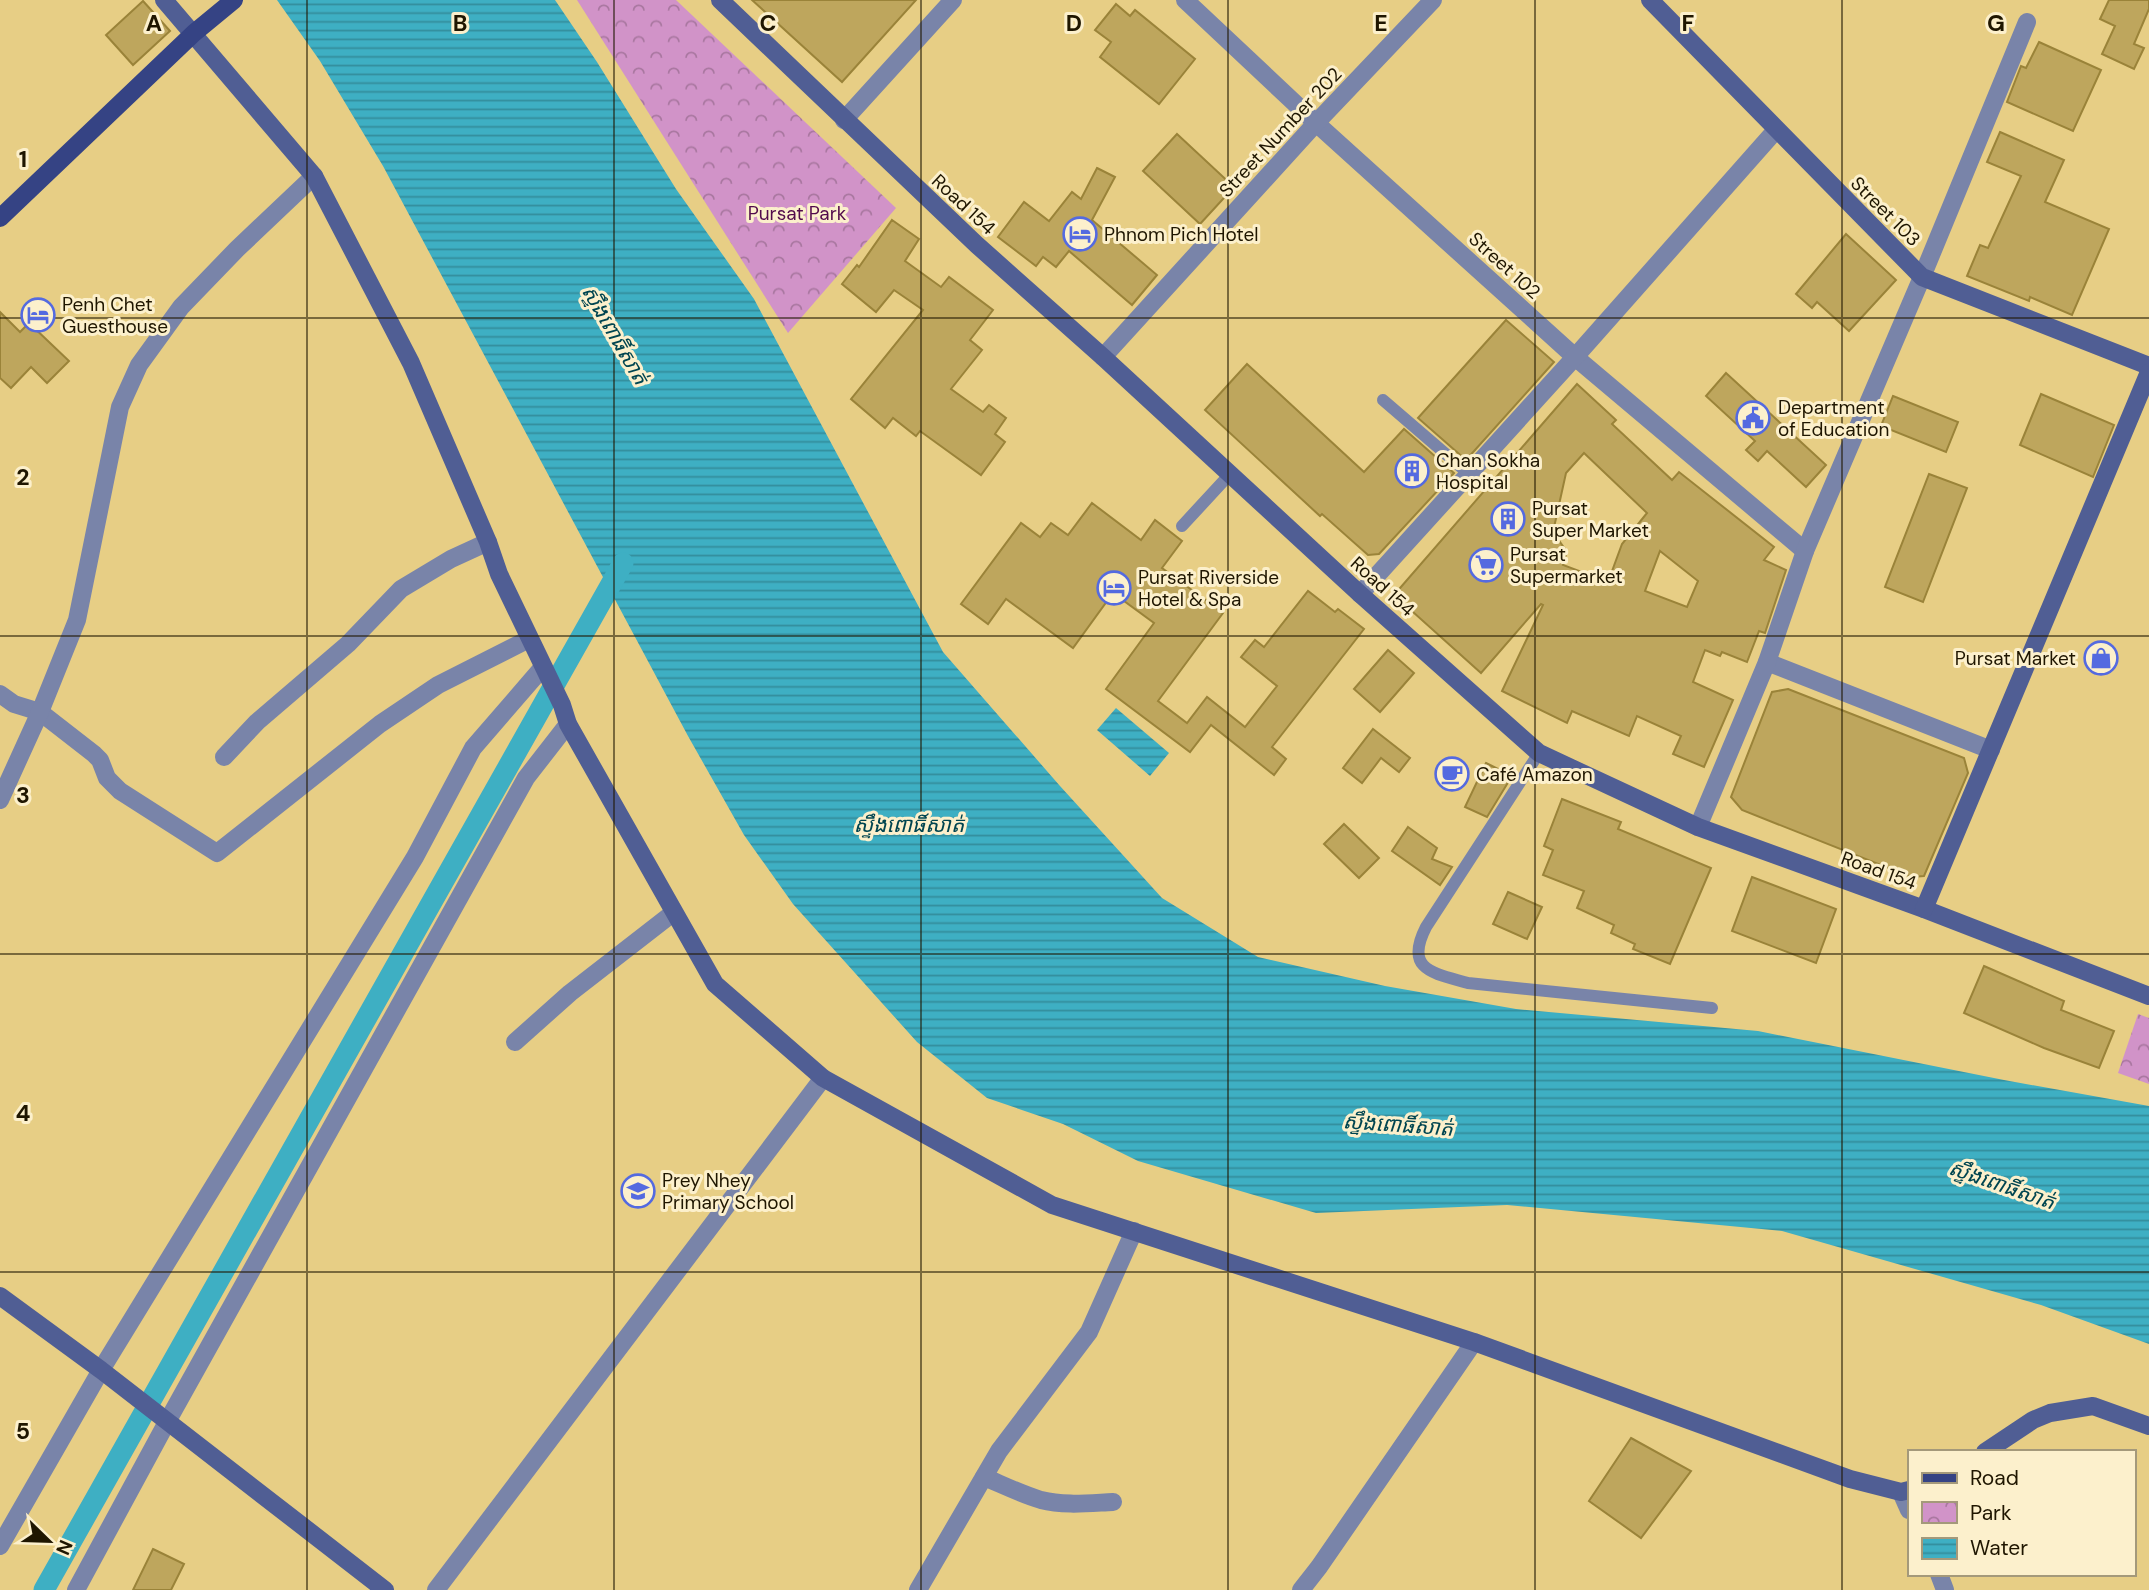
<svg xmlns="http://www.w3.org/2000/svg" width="2149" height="1590" font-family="'DM Sans','Noto Sans Khmer',sans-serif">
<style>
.park{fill:url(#park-crowns)}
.water{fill:url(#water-rules)}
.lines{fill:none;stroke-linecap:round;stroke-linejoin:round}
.canal{stroke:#3eafc3;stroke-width:21}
.building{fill:#bea65d;stroke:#9a8339;stroke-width:2;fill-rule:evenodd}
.lane{stroke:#7984a9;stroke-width:12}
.street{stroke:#7984a9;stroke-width:18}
.secondary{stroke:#505e94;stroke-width:18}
.primary{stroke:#354384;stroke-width:18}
.grid{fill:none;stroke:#1f1600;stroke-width:2;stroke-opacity:0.55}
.labels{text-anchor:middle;stroke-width:6;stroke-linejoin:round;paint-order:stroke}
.street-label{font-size:19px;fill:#1f1600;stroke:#fcf0cc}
.park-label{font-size:19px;fill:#520a4c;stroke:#fcf0cc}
.poi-label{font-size:19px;fill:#1f1600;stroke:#fcf0cc;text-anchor:start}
.water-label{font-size:21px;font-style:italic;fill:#004550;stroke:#fcf0cc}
.grid-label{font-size:23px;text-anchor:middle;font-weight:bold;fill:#1f1600;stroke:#fcf0cc;stroke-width:6;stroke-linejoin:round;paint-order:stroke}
</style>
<defs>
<pattern id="park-crowns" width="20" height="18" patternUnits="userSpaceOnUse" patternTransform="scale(1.75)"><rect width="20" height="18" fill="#d193c8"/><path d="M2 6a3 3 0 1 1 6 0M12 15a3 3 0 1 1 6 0" fill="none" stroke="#a977a0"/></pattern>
<pattern id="water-rules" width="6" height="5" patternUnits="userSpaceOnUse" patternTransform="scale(1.75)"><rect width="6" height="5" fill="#3eafc3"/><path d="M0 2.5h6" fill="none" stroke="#338d9c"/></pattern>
</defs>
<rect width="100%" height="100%" fill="#e7ce85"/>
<g class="park">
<path d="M 577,0 L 676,0 L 896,208 L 788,333 Z"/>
<path d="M 2138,1014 L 2149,1018 L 2149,1084 L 2118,1073 Z"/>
</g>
<g class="water">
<path d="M 277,0 L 555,0 L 597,62 L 676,189 L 754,299 L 943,652 L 1060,786 L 1162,898 L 1258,957 L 1385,986 L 1516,1009 L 1758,1031 L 2004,1080 L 2149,1106 L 2149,1344 L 2041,1305 L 1782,1231 L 1507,1205 L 1316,1213 L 1138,1161 L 1063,1124 L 987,1098 L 917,1042 L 793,904 L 744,835 L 688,736 L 383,166 L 320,61 Z"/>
<path d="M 1116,708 L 1169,753 L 1150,776 L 1097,730 Z"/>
</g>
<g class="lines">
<path class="canal" d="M 44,1590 L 623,563"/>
</g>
<g class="building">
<path d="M 752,0 L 916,0 L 842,82 Z"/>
<path d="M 2109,0 L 2149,0 L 2149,9 L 2134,44 L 2144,48 L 2134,69 L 2102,54 L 2115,26 L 2100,19 Z"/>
<path d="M 143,1 L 170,31 L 133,65 L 106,35 Z"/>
<path d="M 1116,4 L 1130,16 L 1135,10 L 1195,59 L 1159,104 L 1100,57 L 1111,42 L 1095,30 Z"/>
<path d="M 2039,42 L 2101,70 L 2073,131 L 2007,102 L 2021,66 L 2026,68 Z"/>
<path d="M 2000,132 L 2064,160 L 2045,202 L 2109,229 L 2072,315 L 2030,297 L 2029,301 L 1967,276 L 1980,245 L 1988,248 L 2021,176 L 1987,162 Z"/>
<path d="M 1177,134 L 1234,187 L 1200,224 L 1143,171 Z"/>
<path d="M 1097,168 L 1115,177 L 1092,220 L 1157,275 L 1132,305 L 1069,251 L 1056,267 L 1043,257 L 1036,266 L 998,237 L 1024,202 L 1049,221 L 1072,192 L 1081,199 Z"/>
<path d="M 892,220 L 919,239 L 905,261 L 941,287 L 949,277 L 993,310 L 970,340 L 982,350 L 951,389 L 983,412 L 989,405 L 1006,418 L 995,434 L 1005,442 L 981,475 L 920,431 L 916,436 L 893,418 L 885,428 L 851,399 L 923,310 L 894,290 L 876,312 L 842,284 L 857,265 L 859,267 Z"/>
<path d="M 1846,234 L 1896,280 L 1849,331 L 1817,302 L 1812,308 L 1796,294 Z"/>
<path d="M 0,312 L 20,332 L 29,323 L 69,361 L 47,383 L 31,367 L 11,388 L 0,378 Z"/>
<path d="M 1506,320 L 1554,362 L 1466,460 L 1418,418 Z"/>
<path d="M 1247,364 L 1364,472 L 1404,429 L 1454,473 L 1379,554 L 1368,555 L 1322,514 L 1320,516 L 1205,410 Z"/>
<path d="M 1726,373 L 1826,465 L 1806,487 L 1767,451 L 1758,461 L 1746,450 L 1755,441 L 1706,396 Z"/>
<path d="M 1577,384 L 1616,420 L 1612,424 L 1672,480 L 1679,472 L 1774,547 L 1764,560 L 1786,570 L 1765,633 L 1759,631 L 1747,662 L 1722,652 L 1720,656 L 1705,650 L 1693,682 L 1733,700 L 1704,767 L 1673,754 L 1681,736 L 1637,716 L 1629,736 L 1572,711 L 1567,723 L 1502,691 L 1543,605 L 1541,604 L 1481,673 L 1394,595 ZM 1584,453 L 1647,513 L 1622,544 L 1608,582 L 1563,565 L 1567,552 L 1553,532 L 1566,473 ZM 1660,551 L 1698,581 L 1687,607 L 1645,591 Z"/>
<path d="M 2041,394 L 2114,425 L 2093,477 L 2020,445 Z"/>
<path d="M 1893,396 L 1958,422 L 1946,452 L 1881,426 Z"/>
<path d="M 1929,474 L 1967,488 L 1923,602 L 1885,587 Z"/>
<path d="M 1092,503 L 1141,540 L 1155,520 L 1182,541 L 1162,568 L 1223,613 L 1158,701 L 1187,723 L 1207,697 L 1245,727 L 1277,686 L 1241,657 L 1255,640 L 1264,647 L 1308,591 L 1335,612 L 1338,609 L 1364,629 L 1272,747 L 1286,759 L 1274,775 L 1211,725 L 1190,752 L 1106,689 L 1154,623 L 1113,593 L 1073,648 L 1006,599 L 988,624 L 961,604 L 1021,523 L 1040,537 L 1051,523 L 1068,535 Z"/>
<path d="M 1388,650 L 1414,673 L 1380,712 L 1354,689 Z"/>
<path d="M 1788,689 L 1964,758 L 1968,773 L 1924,876 L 1911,877 L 1742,810 L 1731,797 L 1772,692 Z"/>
<path d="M 1373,729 L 1410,758 L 1399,772 L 1381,758 L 1362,783 L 1343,768 Z"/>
<path d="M 1486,763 L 1512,776 L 1487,817 L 1465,807 Z"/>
<path d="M 1562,799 L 1621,822 L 1618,829 L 1711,868 L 1670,964 L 1633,949 L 1635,944 L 1611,933 L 1614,925 L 1577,908 L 1584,891 L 1543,875 L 1553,850 L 1544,846 Z"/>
<path d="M 1344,824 L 1379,858 L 1359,878 L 1324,844 Z"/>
<path d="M 1408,827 L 1437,848 L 1432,859 L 1452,867 L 1440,885 L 1392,851 Z"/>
<path d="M 1752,877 L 1836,909 L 1816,963 L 1732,931 Z"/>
<path d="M 1508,892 L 1542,907 L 1527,939 L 1493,924 Z"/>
<path d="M 1984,966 L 2064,1001 L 2061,1010 L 2114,1031 L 2099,1068 L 2044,1048 L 1964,1013 Z"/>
<path d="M 1631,1438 L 1691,1471 L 1641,1538 L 1589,1501 Z"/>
<path d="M 153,1549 L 184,1564 L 171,1590 L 133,1590 Z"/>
</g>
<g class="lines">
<g class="lane">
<path d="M 1383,400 L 1469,474"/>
<path d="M 1182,526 L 1230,474"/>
<path d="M 1539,753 L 1426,927 C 1404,970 1433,973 1468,983 L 1712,1008"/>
</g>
<g class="street">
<path d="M 1185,0 L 1316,123 L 1575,357 L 1805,551"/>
<path d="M 844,120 L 953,0"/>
<path d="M 1103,357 L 1316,123 L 1433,0"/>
<path d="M 1360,594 L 1575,357 L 1776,130"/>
<path d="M 1767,662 L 1991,750"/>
<path d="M 0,694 L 14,704 L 40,712 L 94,754 L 100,760 L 107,778 L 120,791 L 217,853 L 380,724 L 438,685 L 529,639"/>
<path d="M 224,757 L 257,722 L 348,644 L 401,589 L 451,559 L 488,542"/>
<path d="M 0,800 L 40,712 L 77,620 L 120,407 L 139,365 L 181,307 L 237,249 L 314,176"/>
<path d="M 1698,827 L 1767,662 L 1805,551 L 1922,277 L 2027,22"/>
<path d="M 515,1042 L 570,993 L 673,913"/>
<path d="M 984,1477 C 1003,1485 1021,1494 1041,1500 C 1064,1506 1090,1503 1113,1502"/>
<path d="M 1901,1492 L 1909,1510"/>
<path d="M 0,1546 L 101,1370 L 415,857 L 473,748 L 543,667"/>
<path d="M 1939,1574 L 1945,1590"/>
<path d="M 76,1590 L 167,1422 L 526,778 L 568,724"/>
<path d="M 436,1590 L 823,1078"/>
<path d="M 918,1590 L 999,1451 L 1089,1332 L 1134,1231"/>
<path d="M 1301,1590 L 1319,1567 L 1474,1342"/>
</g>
<g class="secondary">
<path d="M 164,0 L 314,176 L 411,363 L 488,542 L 499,574 L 562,705 L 568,724 L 715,984 L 823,1078 L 1052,1205 L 1474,1342 L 1850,1479 L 1901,1492 L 1909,1490"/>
<path d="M 720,0 L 977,245 L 1103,357 L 1360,594 L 1539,753 L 1698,827 L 1924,909 L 2149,996"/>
<path d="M 1650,0 L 1922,277 L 2149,366"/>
<path d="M 1924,909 L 2149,372"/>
<path d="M 0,1296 L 101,1370 L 385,1590"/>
<path d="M 1985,1452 L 2033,1420 L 2050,1413 L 2093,1406 L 2149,1426"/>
</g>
<path class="primary" d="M 0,218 L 194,33 L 234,0"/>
</g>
<path class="grid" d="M 307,0 L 307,1590M 614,0 L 614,1590M 921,0 L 921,1590M 1228,0 L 1228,1590M 1535,0 L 1535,1590M 1842,0 L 1842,1590M 0,318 L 2149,318M 0,636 L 2149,636M 0,954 L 2149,954M 0,1272 L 2149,1272"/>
<defs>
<symbol id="hotel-ring" viewBox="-11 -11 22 22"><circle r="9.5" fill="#fcf0cc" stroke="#546ae0" stroke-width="1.5"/><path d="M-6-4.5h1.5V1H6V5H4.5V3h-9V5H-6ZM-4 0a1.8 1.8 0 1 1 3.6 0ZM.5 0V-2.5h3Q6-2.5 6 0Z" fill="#546ae0"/></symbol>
<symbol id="civic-ring" viewBox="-11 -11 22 22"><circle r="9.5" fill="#fcf0cc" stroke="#546ae0" stroke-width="1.5"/><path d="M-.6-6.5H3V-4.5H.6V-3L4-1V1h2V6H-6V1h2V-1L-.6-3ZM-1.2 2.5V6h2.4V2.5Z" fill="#546ae0"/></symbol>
<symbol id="building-ring" viewBox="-11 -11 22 22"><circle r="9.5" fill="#fcf0cc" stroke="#546ae0" stroke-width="1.5"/><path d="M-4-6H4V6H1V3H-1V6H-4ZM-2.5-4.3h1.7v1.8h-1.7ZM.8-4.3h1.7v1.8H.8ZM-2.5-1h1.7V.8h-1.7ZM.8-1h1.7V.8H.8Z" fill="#546ae0"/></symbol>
<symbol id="supermarket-ring" viewBox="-11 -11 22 22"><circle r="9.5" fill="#fcf0cc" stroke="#546ae0" stroke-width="1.5"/><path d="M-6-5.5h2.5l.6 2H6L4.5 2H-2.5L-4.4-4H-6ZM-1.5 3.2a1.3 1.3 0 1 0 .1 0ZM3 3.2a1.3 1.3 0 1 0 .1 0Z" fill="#546ae0"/></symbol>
<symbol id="shop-ring" viewBox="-11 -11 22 22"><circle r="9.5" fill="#fcf0cc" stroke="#546ae0" stroke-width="1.5"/><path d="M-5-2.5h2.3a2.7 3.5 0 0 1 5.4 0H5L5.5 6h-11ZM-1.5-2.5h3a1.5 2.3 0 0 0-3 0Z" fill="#546ae0"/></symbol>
<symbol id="cafe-ring" viewBox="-11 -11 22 22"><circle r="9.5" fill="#fcf0cc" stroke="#546ae0" stroke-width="1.5"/><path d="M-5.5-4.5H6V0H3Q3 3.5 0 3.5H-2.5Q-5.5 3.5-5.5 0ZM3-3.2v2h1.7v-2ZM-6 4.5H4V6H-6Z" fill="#546ae0"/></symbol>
<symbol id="school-ring" viewBox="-11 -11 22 22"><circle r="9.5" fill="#fcf0cc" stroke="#546ae0" stroke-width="1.5"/><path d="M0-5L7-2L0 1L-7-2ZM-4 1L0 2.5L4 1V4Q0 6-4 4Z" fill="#546ae0"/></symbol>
</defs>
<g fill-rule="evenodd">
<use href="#hotel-ring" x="1061" y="215" width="38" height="38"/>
<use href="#hotel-ring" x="19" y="296" width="38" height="38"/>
<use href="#civic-ring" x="1734" y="399" width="38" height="38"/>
<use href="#building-ring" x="1393" y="452" width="38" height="38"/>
<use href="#building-ring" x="1489" y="500" width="38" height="38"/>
<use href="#supermarket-ring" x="1467" y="546" width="38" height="38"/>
<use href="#hotel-ring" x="1095" y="569" width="38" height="38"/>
<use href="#shop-ring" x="2082" y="639" width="38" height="38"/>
<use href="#cafe-ring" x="1433" y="755" width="38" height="38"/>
<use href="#school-ring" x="619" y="1172" width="38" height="38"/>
</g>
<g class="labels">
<g class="street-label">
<text transform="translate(1280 132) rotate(-47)" y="7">Street Number 202</text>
<text transform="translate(964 204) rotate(43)" y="7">Road 154</text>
<text transform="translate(1886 211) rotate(45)" y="7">Street 103</text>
<text transform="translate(1505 265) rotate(42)" y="7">Street 102</text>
<text transform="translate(1383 586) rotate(42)" y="7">Road 154</text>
<text transform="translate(1879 870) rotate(20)" y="7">Road 154</text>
</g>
<g class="park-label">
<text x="797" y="220">Pursat Park</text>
</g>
<g class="poi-label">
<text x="1104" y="241">Phnom Pich Hotel</text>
<text x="62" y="311">Penh Chet<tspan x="62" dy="22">Guesthouse</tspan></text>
<text x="1778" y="414">Department<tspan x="1778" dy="22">of Education</tspan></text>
<text x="1436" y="467">Chan Sokha<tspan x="1436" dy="22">Hospital</tspan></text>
<text x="1532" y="515">Pursat<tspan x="1532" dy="22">Super Market</tspan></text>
<text x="1510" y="561">Pursat<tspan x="1510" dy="22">Supermarket</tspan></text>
<text x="1138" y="584">Pursat Riverside<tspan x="1138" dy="22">Hotel &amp; Spa</tspan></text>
<text x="2076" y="665" text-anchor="end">Pursat Market</text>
<text x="1476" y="781">Café Amazon</text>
<text x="662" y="1187">Prey Nhey<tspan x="662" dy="22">Primary School</tspan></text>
</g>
<g class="water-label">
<text transform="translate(615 335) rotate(60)" y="7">ស្ទឹងពោធិ៍សាត់</text>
<text x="909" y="832">ស្ទឹងពោធិ៍សាត់</text>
<text transform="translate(1398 1125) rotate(4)" y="7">ស្ទឹងពោធិ៍សាត់</text>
<text transform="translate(2002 1185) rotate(19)" y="7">ស្ទឹងពោធិ៍សាត់</text>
</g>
</g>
<g class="grid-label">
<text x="154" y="31">A</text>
<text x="460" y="31">B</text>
<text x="768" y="31">C</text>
<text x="1074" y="31">D</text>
<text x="1381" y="31">E</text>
<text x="1688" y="31">F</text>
<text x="1996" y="31">G</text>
<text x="23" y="167">1</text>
<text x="23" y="485">2</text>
<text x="23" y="803">3</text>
<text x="23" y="1121">4</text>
<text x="23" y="1439">5</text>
</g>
<rect x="1908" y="1450" width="228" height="126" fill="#fcf0cc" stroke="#a4997a" stroke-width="2"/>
<rect x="1922" y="1473" width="35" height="10" fill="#354384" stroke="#a4997a" stroke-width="2"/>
<text x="1970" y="1485" font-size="21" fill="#1f1600">Road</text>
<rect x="1922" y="1502" width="35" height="21" fill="url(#park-crowns)" stroke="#a4997a" stroke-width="2"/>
<text x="1970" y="1520" font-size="21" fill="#1f1600">Park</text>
<rect x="1922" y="1538" width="35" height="21" fill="url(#water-rules)" stroke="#a4997a" stroke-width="2"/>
<text x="1970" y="1555" font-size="21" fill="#1f1600">Water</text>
<g transform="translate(49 1541) rotate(113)" stroke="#fcf0cc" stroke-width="5" paint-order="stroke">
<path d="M0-5L12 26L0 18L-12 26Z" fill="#1f1600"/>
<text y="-10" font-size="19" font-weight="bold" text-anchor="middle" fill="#1f1600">N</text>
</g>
</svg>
